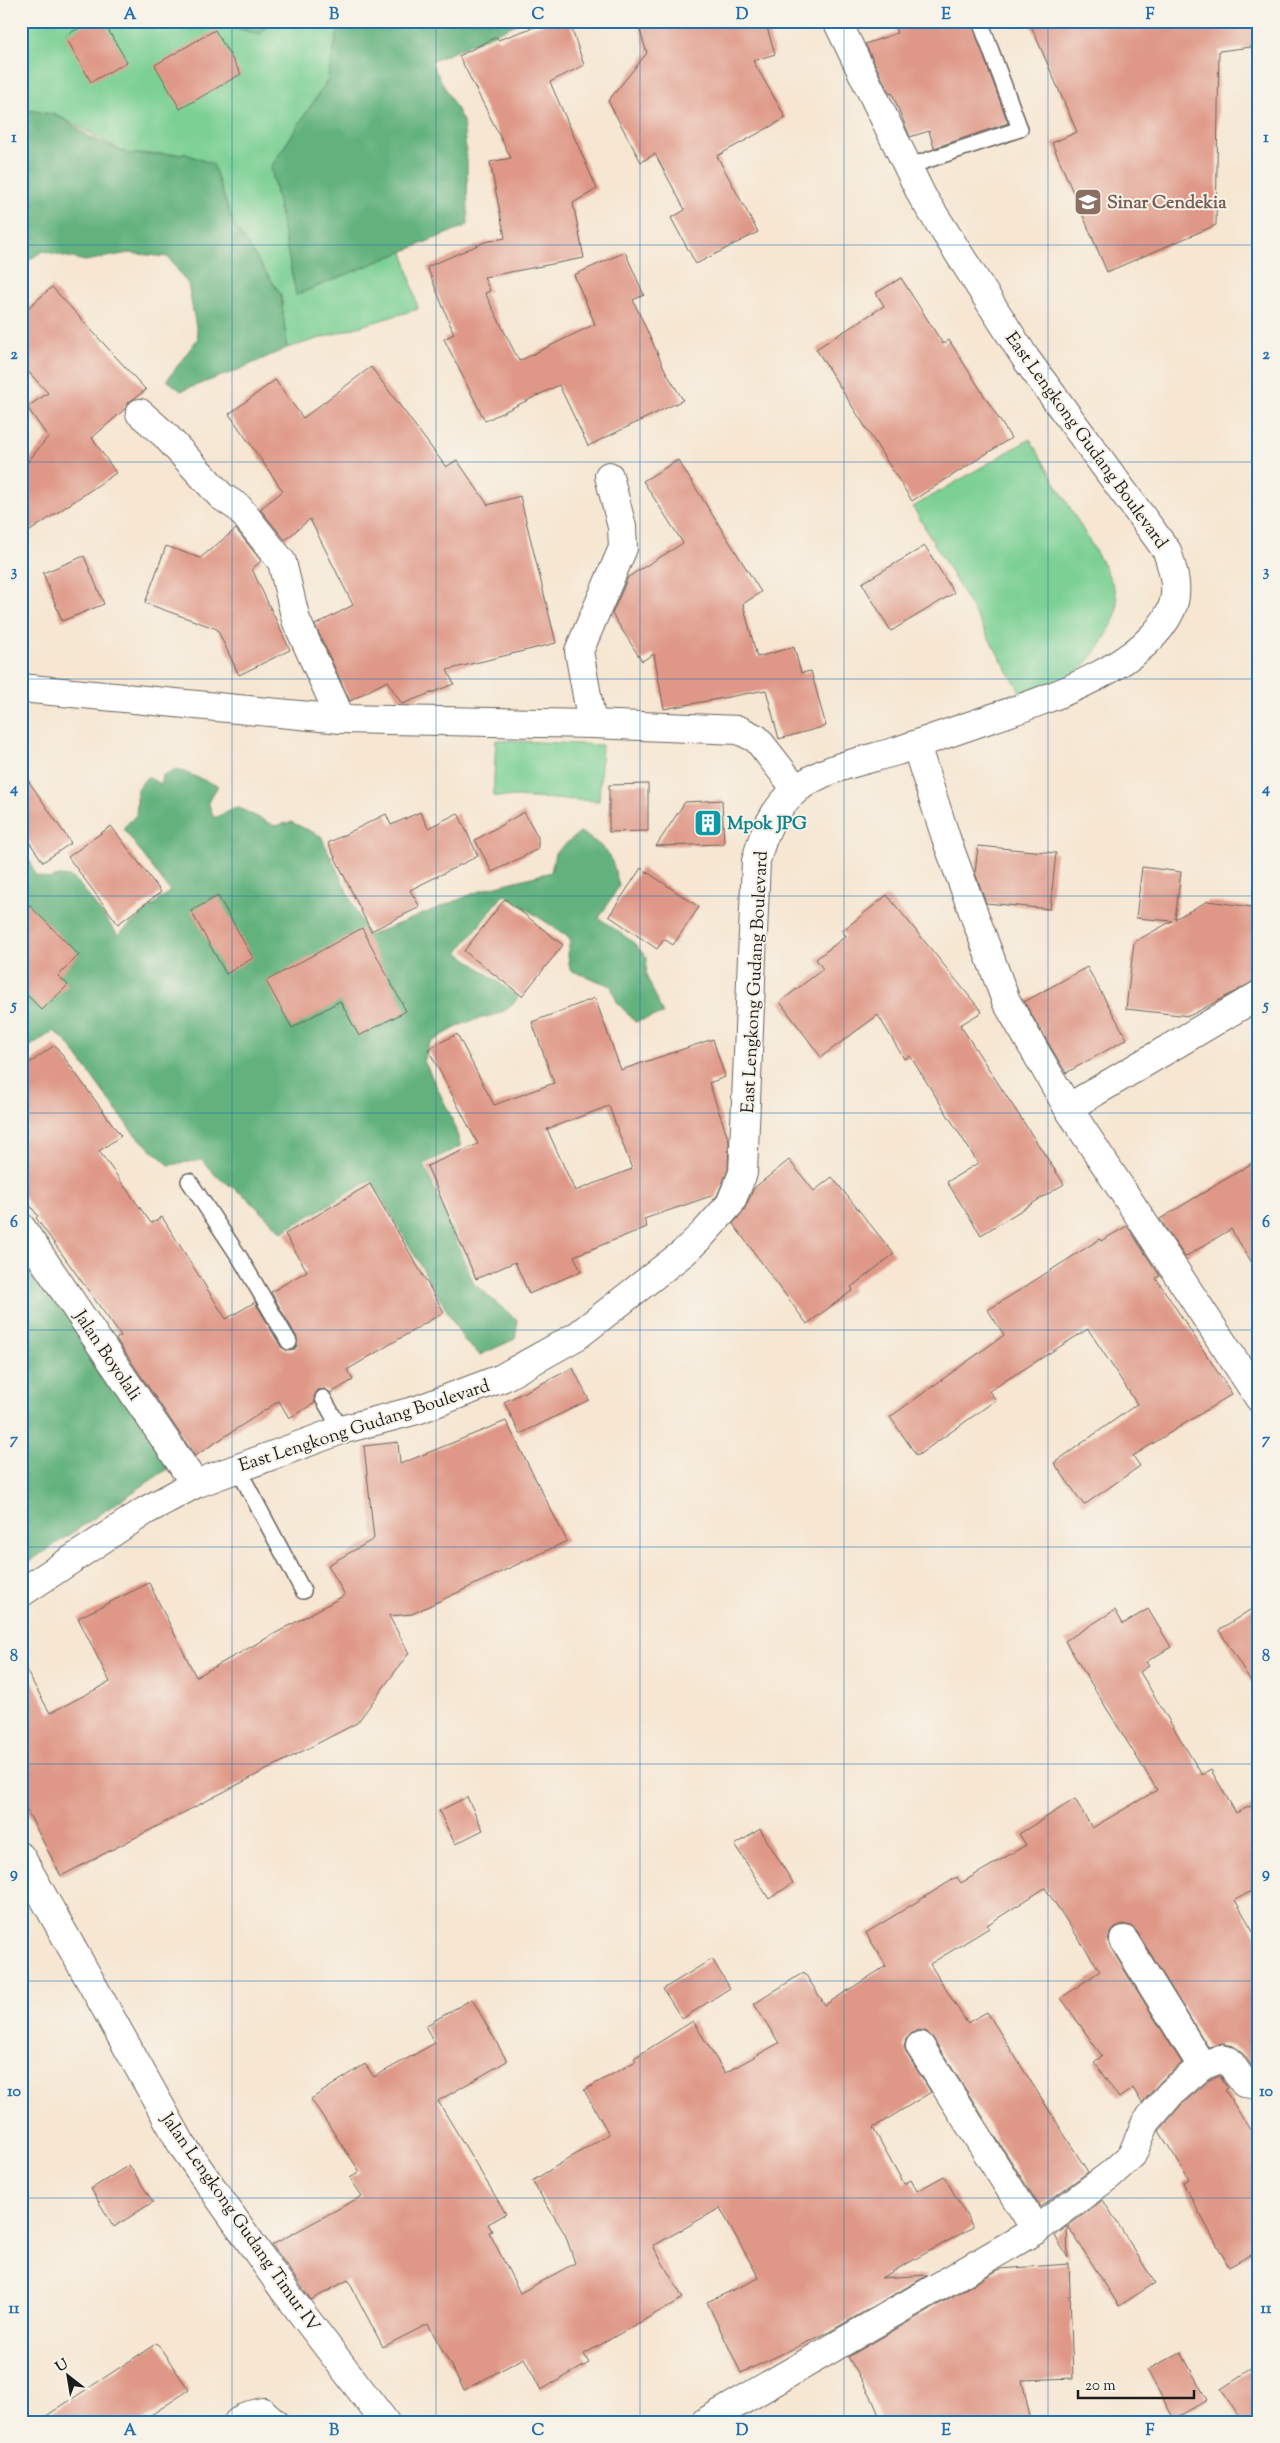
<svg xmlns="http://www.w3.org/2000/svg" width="1280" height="2443" font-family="'Sorts Mill Goudy',serif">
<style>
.green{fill:#7bd094;stroke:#4c7658}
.forest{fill:#64b27e;stroke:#40674d}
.building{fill:#df9887;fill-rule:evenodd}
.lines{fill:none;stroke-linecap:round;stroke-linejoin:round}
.service-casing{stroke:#68635c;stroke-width:18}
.minor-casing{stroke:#68635c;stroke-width:30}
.tertiary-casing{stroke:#68635c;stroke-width:30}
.service{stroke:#fff;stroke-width:15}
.minor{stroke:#fff;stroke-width:28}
.tertiary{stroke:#fff;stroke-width:28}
.grid{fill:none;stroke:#1f6fb2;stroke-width:1;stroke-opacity:0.55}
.labels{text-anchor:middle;stroke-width:4;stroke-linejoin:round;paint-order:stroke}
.education-label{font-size:18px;font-weight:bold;fill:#785e54;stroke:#f7f3e8;text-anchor:start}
.street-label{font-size:18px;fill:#1c1c1c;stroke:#f7f3e8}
.culture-label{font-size:18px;font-weight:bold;fill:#0d838f;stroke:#f7f3e8;text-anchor:start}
.neatline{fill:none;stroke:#1f6fb2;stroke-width:2}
.grid-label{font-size:16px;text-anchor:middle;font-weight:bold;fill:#1f6fb2}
</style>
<rect width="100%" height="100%" fill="#f7f3e8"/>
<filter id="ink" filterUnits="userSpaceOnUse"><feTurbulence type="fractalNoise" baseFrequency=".02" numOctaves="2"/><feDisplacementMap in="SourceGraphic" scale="10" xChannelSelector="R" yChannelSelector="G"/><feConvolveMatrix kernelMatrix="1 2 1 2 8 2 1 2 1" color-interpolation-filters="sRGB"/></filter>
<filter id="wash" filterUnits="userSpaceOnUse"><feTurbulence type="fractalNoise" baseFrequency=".0096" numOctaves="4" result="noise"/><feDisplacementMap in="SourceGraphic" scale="20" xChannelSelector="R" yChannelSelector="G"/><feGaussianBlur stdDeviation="1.12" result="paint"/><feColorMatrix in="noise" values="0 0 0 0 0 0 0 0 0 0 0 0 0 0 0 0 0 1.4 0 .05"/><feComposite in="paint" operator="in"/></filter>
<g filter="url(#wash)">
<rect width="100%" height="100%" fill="#f6e6d2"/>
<g class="green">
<path d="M 21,21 L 207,21 L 260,34 L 270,21 L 340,21 L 327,81 L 271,167 L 296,295 L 403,251 L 418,309 L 287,348 L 281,295 L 233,223 L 213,165 L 186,154 L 128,154 L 57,115 L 21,109 Z"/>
<path d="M 1030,439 L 1104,566 C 1110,579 1118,592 1117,606 C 1116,626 1092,662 1075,673 C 1059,683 1040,689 1023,697 L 913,507 Z"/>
<path d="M 496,740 L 602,745 L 599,801 L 493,796 Z"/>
</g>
<g class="forest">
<path d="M 207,21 L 270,21 L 260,34 Z"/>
<path d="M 340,21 L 523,21 L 431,62 L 463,121 L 467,162 L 468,225 L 296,295 L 271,167 L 327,81 Z"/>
<path d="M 21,109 L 57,115 L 89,136 L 128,154 L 186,154 L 213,164 L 233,223 L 281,295 L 287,348 L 238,370 L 181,391 L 167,380 L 198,338 L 188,284 L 168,257 L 129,253 L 85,261 L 43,251 L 21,265 Z"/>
<path d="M 177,769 L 218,786 L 208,802 L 214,818 L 237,807 L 275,826 L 291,822 L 321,836 L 368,936 L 485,889 L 551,872 L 555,853 L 580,832 C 610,851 610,851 619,886 L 599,918 L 633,942 L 647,958 L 646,975 L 663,1014 L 635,1022 L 617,1002 L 611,986 L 570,970 L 568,955 L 570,938 L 504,894 L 458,952 L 518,997 C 506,1017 488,1015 468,1022 C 455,1027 442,1036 430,1043 L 424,1061 L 450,1114 L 461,1146 L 424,1164 L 474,1284 L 518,1321 L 515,1339 L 480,1355 L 465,1342 L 371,1180 L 282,1232 L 246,1197 L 215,1175 L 202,1160 L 169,1165 L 132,1132 L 67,1042 L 54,1031 L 21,1052 L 21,861 L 30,861 L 35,875 L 48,879 L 60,876 L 70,877 L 80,885 L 118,935 L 170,891 L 123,828 L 136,815 L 138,788 L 147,777 L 161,784 L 163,775 Z"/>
<path d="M 21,1243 L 172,1466 L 21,1567 Z"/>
</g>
<g id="blocks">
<g class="building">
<path d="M 91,21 L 103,21 L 127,62 L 91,82 L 65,36 Z"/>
<path d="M 551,21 L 569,21 L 584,65 L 550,82 L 597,189 L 573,203 L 584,258 L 484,277 L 490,291 L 485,293 L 519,361 L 595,324 L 574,275 L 625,252 L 644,295 L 633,300 L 666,372 L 683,400 L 588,446 L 559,385 L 485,421 L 444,339 L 454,334 L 427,267 L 485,242 L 505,238 L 490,162 L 511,158 L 459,56 L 496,37 L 498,40 Z"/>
<path d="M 637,21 L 765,21 L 775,54 L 753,61 L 786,118 L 717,156 L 758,232 L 696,264 L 671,218 L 685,210 L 655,154 L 641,162 L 608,101 L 647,53 Z"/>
<path d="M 893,21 L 971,21 L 1008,123 L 934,148 L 929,131 L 910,137 L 892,93 L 890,94 L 865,44 L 897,33 Z"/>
<path d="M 1029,21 L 1259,21 L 1259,46 L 1219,51 L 1216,225 L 1107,272 L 1052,143 L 1077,132 Z"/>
<path d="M 215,30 L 241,74 L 180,109 L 155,65 Z"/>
<path d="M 901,278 L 943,344 L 949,340 L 1011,438 L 912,501 L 816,349 L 884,306 L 876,293 Z"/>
<path d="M 52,287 L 146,390 L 129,402 L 126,408 L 92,438 L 116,473 L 21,537 L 21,470 L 48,437 L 27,407 L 48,393 L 21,364 L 21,314 Z"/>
<path d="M 371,367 L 446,467 L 457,460 L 488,505 L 520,496 L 556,643 L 447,670 L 454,684 L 402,704 L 387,681 L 350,701 L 315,625 L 353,605 L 310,519 L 285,540 L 260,509 L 283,491 L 229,414 L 275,380 L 303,418 Z"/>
<path d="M 678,460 L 761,592 L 743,604 L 757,657 L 794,647 L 801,673 L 811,671 L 826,726 L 779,739 L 766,690 L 664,709 L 654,654 L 642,661 L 612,614 L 628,577 L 683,543 L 643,481 Z"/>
<path d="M 236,529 L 261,561 L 252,569 L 290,650 L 239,675 L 217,629 L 145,603 L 166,546 L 200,558 Z"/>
<path d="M 925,546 L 954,593 L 891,631 L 862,583 Z"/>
<path d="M 84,556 L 104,604 L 62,621 L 43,573 Z"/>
<path d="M 21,770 L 71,843 L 43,862 L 21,830 Z"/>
<path d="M 648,784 L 648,831 L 609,832 L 609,785 Z"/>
<path d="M 722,800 L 724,844 L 656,846 L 685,802 Z"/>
<path d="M 420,812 L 428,828 L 458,813 L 478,856 L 410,890 L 420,907 L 371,931 L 328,843 L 386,814 L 391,825 Z"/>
<path d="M 524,812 L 538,837 L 538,849 L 492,872 L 475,840 Z"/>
<path d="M 111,826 L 161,892 L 118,924 L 68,857 Z"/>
<path d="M 978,846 L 1056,853 L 1050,909 L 986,903 L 975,873 Z"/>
<path d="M 1142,867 L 1181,872 L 1175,919 L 1208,901 L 1259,908 L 1259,979 L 1189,1016 L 1126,1009 L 1134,942 L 1172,921 L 1136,918 Z"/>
<path d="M 641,868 L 699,907 L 673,945 L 664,939 L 657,949 L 609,916 Z"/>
<path d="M 887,895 L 982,1012 L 960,1025 L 1064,1184 L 981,1235 L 947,1182 L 978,1163 L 910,1056 L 904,1059 L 878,1015 L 821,1057 L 780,1002 L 823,969 L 816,959 L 846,936 L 842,931 Z"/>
<path d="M 218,896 L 253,958 L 226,974 L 191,911 Z"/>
<path d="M 21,897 L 79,955 L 58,976 L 68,985 L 42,1010 L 21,989 Z"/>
<path d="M 505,899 L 563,945 L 522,996 L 464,951 Z"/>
<path d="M 362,928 L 406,1011 L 359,1036 L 340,1001 L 292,1028 L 266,981 Z"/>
<path d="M 1087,967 L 1127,1039 L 1066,1073 L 1024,1002 Z"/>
<path d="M 595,998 L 621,1070 L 713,1039 L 725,1077 L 709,1083 L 729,1141 L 728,1170 L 717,1196 L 714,1199 L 711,1196 L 644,1219 L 647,1227 L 574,1256 L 581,1271 L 529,1294 L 515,1262 L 476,1279 L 427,1166 L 478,1144 L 428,1049 L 457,1034 L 494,1105 L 554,1083 L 532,1022 ZM 609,1106 L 632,1169 L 575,1191 L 547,1129 Z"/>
<path d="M 55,1045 L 121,1136 L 99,1151 L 151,1223 L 162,1217 L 226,1319 L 255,1302 L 281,1347 L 289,1351 L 294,1350 L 297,1346 L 297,1338 L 271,1292 L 307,1271 L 285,1234 L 370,1184 L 444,1312 L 347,1370 L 353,1380 L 331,1393 L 324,1389 L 318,1390 L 314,1397 L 315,1403 L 289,1418 L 279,1401 L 195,1456 L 116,1339 L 121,1336 L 36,1218 L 38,1216 L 21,1193 L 21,1069 Z"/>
<path d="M 1259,1159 L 1259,1274 L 1231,1229 L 1185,1257 L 1160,1219 Z"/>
<path d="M 789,1160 L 814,1191 L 832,1177 L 894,1254 L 851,1287 L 853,1290 L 807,1324 L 733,1224 L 744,1210 L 754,1188 Z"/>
<path d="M 1127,1226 L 1160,1276 L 1156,1278 L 1232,1394 L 1133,1456 L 1140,1466 L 1084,1505 L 1054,1463 L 1137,1404 L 1088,1329 L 989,1391 L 996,1400 L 917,1456 L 890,1417 L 1004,1335 L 988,1310 L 1100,1239 L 1101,1241 Z"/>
<path d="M 573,1368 L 589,1400 L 520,1434 L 504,1402 Z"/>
<path d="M 506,1421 L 567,1541 L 412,1614 L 389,1616 L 409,1653 L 357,1723 L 61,1876 L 21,1799 L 21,1661 L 50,1713 L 110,1682 L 78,1618 L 149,1583 L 196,1677 L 345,1595 L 328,1565 L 374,1539 L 364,1446 L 398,1442 L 400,1464 Z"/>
<path d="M 1259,1604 L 1259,1694 L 1219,1630 Z"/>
<path d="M 1148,1609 L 1171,1647 L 1146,1662 L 1149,1666 L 1140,1672 L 1202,1775 L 1211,1770 L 1236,1813 L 1259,1802 L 1259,1887 L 1235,1900 L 1259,1941 L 1259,2069 L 1253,2068 L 1242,2052 L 1233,2046 L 1223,2044 L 1208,2047 L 1137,1932 L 1131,1926 L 1123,1924 L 1115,1927 L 1110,1933 L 1108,1941 L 1111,1948 L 1182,2063 L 1161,2081 L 1142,2103 L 1133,2088 L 1119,2098 L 1094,2062 L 1102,2056 L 1061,1998 L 1100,1971 L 1045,1888 L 987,1925 L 989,1928 L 930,1964 L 967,2023 L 987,2012 L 1088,2172 L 1040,2207 L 933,2038 L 927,2032 L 919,2030 L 912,2033 L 906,2039 L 904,2047 L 907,2054 L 931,2092 L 873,2128 L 904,2184 L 911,2180 L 917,2191 L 944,2176 L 973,2227 L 881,2278 L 928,2275 L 829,2332 L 741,2373 L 707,2302 L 759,2278 L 720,2208 L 653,2246 L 683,2298 L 584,2354 L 589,2363 L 541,2390 L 524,2358 L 464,2390 L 428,2324 L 383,2347 L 348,2280 L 311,2300 L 272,2245 L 362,2196 L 350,2178 L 360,2172 L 311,2099 L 365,2064 L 374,2077 L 435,2043 L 425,2026 L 472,1999 L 507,2061 L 438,2101 L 506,2214 L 488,2224 L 492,2231 L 489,2232 L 520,2293 L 575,2263 L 565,2234 L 532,2181 L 609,2134 L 584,2090 L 636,2061 L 634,2058 L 693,2021 L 725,2073 L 779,2043 L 754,2004 L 804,1972 L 825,2005 L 886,1966 L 866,1933 L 957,1877 L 961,1883 L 1026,1845 L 1019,1834 L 1075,1799 L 1092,1828 L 1157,1790 L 1065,1641 L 1115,1610 L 1123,1624 Z"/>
<path d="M 467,1797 L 483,1830 L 455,1844 L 439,1811 Z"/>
<path d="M 760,1829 L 793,1883 L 769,1899 L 735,1845 Z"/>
<path d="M 712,1959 L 730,1988 L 682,2019 L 663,1989 Z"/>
<path d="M 1220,2076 L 1228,2088 L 1225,2090 L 1259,2144 L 1259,2250 L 1229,2267 L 1183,2183 L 1189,2179 L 1159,2131 L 1182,2104 L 1210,2080 Z"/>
<path d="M 129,2165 L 153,2202 L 114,2227 L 91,2189 Z"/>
<path d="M 1103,2200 L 1155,2283 L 1119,2306 L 1068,2226 Z"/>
<path d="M 1067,2226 L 1068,2258 L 1055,2236 Z"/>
<path d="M 1069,2264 L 1073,2378 L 1022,2380 L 1031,2422 L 882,2422 L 870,2394 L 848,2357 L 1000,2269 Z"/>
<path d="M 157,2343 L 189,2390 L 148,2417 L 141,2422 L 37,2422 Z"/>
<path d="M 1181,2352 L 1207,2400 L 1174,2419 L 1147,2370 Z"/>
<path d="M 1259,2364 L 1259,2422 L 1242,2422 L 1221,2389 Z"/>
</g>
</g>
</g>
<g filter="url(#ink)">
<use href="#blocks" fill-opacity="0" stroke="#68635c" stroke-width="1"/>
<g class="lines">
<defs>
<g id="service">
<path d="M 907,167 L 1020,129 L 980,21"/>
<path d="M 189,1181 L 240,1258 L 289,1342"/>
<path d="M 323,1398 L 341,1430"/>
<path d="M 237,1467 L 303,1591"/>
</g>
<g id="minor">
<path d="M 140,413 L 165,435 L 221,496 L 239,508 L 282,562 L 296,620 L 341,719"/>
<path d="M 21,688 L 341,719 L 592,724 L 739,730 L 757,739 L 796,789"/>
<path d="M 592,724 L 579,651 L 623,548 L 622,527 L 609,476"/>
<path d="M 916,745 L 947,841 L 1006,1001 L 1068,1108 L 1259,1398"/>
<path d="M 1068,1108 L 1259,995"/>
<path d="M 21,1227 L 195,1484"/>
<path d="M 920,2046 L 1036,2230"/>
<path d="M 1202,2066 L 1220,2059 L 1229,2061 L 1244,2083 L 1259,2085"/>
<path d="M 238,2422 L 246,2416 L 263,2412 L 274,2422"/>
<path d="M 705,2422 L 1036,2230 L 1110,2175 L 1132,2155 L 1146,2122 L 1171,2093 L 1202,2066 L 1124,1940"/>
</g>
<g id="tertiary">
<path d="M 21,1593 L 145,1511 L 195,1484 L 341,1430 L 417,1410 L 502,1378 L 577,1336 L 683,1253 L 703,1234 L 730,1204 L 743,1173 L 756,861 C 763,834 773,809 796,790 C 823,767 864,761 897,751 C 921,743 945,734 969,726 C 1029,705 1142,673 1171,610 C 1180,591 1173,570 1167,551 L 1026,359 L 922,196 L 837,21"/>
<path d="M 21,1857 L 182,2145 L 284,2290 L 385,2422"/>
</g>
</defs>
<use href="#service" class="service-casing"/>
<use href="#minor" class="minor-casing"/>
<use href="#tertiary" class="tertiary-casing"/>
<use href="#service" class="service"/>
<use href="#minor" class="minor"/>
<use href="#tertiary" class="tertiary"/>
</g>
</g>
<path class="grid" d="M 232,21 L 232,2422M 436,21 L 436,2422M 640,21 L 640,2422M 844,21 L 844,2422M 1048,21 L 1048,2422M 21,245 L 1259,245M 21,462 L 1259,462M 21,679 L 1259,679M 21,896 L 1259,896M 21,1113 L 1259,1113M 21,1330 L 1259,1330M 21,1547 L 1259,1547M 21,1764 L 1259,1764M 21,1981 L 1259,1981M 21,2198 L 1259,2198"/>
<defs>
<symbol id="school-square" viewBox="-11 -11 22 22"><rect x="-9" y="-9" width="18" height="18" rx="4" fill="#8d6e63" stroke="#f7f3e8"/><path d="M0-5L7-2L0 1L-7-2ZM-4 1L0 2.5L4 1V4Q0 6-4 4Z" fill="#fff"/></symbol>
<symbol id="building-square" viewBox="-11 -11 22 22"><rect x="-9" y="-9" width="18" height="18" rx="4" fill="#0f9aa8" stroke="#f7f3e8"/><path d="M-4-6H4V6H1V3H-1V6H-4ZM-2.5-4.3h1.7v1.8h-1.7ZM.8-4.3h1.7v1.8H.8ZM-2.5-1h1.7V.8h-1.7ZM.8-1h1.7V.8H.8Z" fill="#fff"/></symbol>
</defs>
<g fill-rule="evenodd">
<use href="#school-square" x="1072" y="186" width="32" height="32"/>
<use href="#building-square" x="692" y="807" width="32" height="32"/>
</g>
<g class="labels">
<g class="education-label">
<text x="1107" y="208">Sinar Cendekia</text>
</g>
<g class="street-label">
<text transform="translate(1087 440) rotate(54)" y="6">East Lengkong Gudang Boulevard</text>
<text transform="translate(754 982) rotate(-87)" y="6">East Lengkong Gudang Boulevard</text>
<text transform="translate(108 1355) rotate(56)" y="6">Jalan Boyolali</text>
<text transform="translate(364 1425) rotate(-18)" y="6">East Lengkong Gudang Boulevard</text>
<text transform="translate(241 2222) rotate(55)" y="6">Jalan Lengkong Gudang Timur IV</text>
</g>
<g class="culture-label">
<text x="727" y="829">Mpok JPG</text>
</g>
</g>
<rect width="1280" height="2443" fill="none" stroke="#f7f3e8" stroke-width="55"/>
<g transform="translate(68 2376) rotate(329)" stroke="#f7f3e8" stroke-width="4" paint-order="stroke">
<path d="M0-4L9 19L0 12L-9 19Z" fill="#1c1c1c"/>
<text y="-8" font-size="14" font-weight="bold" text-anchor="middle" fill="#1c1c1c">U</text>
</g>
<path d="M1078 2390v8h116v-8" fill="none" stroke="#1c1c1c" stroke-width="2.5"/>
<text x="1085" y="2390" font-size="15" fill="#1c1c1c" stroke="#f7f3e8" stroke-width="4" paint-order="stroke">20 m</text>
<rect x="28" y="28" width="1224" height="2388" class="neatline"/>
<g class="grid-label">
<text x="130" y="19">A</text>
<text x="334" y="19">B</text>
<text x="538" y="19">C</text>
<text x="742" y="19">D</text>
<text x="946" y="19">E</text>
<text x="1150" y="19">F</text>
<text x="14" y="142">1</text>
<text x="1266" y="142">1</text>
<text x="14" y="359">2</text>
<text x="1266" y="359">2</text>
<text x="14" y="576">3</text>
<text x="1266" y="576">3</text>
<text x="14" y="793">4</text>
<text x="1266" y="793">4</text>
<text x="14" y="1010">5</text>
<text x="1266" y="1010">5</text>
<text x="14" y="1227">6</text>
<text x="1266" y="1227">6</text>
<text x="14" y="1444">7</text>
<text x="1266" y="1444">7</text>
<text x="14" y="1661">8</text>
<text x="1266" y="1661">8</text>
<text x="14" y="1878">9</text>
<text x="1266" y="1878">9</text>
<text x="14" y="2096">10</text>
<text x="1266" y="2096">10</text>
<text x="14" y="2313">11</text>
<text x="1266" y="2313">11</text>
<text x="130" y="2435">A</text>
<text x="334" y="2435">B</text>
<text x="538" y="2435">C</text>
<text x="742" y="2435">D</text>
<text x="946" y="2435">E</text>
<text x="1150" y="2435">F</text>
</g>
</svg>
